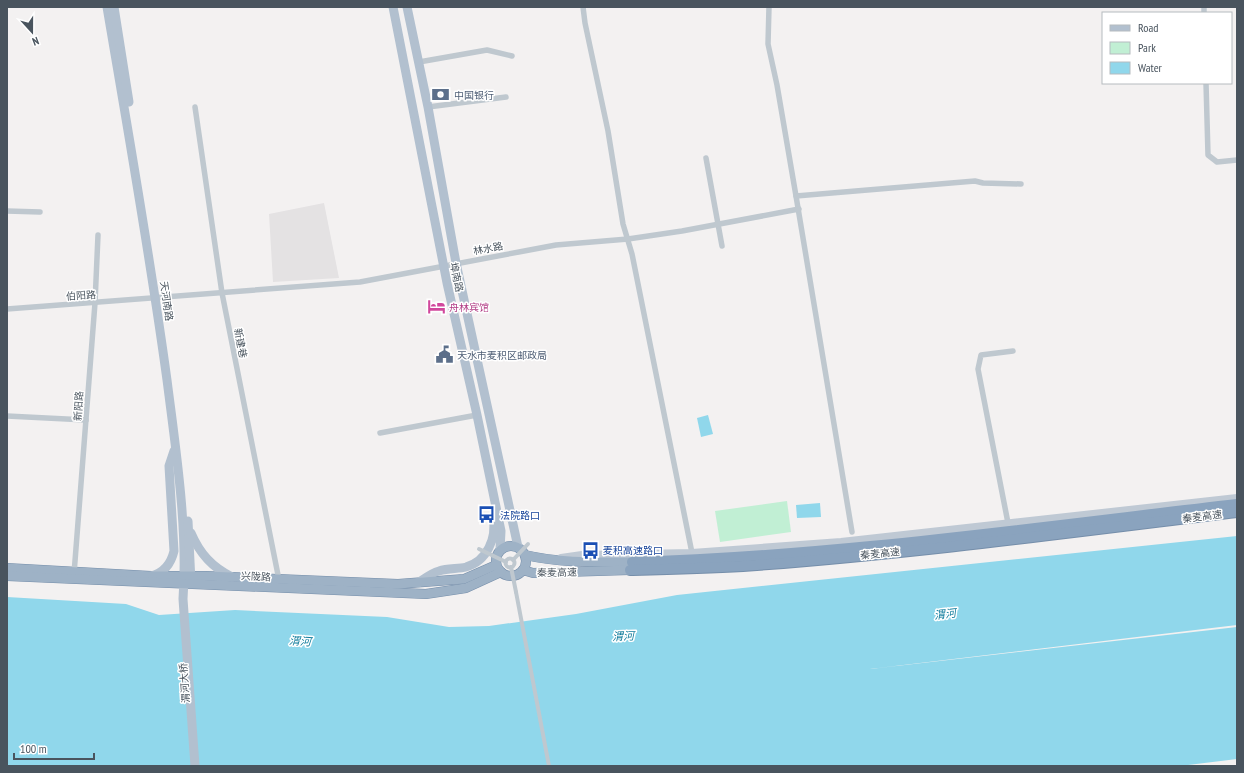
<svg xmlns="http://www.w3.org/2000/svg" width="1244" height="773" font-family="'PT Sans Narrow','Noto Sans SC',sans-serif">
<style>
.education{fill:#e4e2e3}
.green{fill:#c1efd4}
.water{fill:#90d7eb}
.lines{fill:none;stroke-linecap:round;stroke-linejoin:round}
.trunk-casing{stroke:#758eaa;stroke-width:10}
.motorway-casing{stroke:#758eaa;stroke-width:12}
.pedestrian{stroke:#bfc8cf;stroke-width:4}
.minor{stroke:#bfc8cf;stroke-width:5.5}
.secondary{stroke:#bfc9d4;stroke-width:8}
.primary{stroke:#b2c0cf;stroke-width:9}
.trunk{stroke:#9eb2c6;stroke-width:9}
.motorway{stroke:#8aa3be;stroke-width:10}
.pedestrian-bridge{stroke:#bfc8cf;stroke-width:4}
.labels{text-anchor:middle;stroke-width:3;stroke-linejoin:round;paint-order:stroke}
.service-label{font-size:10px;fill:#4e5e75;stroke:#fff;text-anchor:start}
.street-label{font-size:10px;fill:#49545e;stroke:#fff}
.hotel-label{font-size:10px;fill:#b23c85;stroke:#fff;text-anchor:start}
.transit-label{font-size:10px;fill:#164399;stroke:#fff;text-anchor:start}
.water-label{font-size:11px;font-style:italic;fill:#107c9c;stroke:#fff}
</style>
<rect width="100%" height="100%" fill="#f3f1f1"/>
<path class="education" d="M 324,203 L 339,278 L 273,282 L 269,214 Z"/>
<path class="green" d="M 787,501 L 791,532 L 720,542 L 715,511 Z"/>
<g class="water">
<path d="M 708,415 L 713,434 L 701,437 L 697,418 Z"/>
<path d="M 820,503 L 821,517 L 797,518 L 796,505 Z"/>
<path d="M 1237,536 L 1237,625 L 870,669 L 1237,627 L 1237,759 L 1180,766 L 7,766 L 7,597 L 126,604 L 159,615 L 235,610 L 387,617 L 449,627 L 489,626 L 576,614 L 677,595 Z"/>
</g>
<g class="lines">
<defs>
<g id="trunk">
<circle cx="511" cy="561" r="15"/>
<path d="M 525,555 C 560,563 596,562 632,562"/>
<path d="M 7,568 L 151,576 L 206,576 L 398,584 L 464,579 L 496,565"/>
<path d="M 523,570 L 533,573 L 630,570"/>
<path d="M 7,576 L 426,594 L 466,588 L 501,572"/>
</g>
<g id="motorway">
<path d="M 632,562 C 835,556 1036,527 1237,504"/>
<path d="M 630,570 C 667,569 705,568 743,566 C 908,554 1073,532 1237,512"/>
</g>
</defs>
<use href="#trunk" class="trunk-casing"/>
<use href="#motorway" class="motorway-casing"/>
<g class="pedestrian">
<circle cx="510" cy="563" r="4.5"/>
<path d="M 516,592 L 549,766"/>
</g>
<g class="minor">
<path d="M 583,7 L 585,23 L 608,131 L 623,224 L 632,254 L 692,553"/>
<path d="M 769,7 L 768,44 L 777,85 L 796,196 L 852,532"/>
<path d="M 1204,7 L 1204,13"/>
<path d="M 419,62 L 487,50 L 512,56"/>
<path d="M 1206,83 L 1208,155 L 1217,162 L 1237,160"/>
<path d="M 195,107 L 222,293 L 279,580"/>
<path d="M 428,107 L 506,97"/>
<path d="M 706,158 L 722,246"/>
<path d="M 796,196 L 975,181 L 983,183 L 1021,184"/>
<path d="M 7,211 L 40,212"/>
<path d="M 7,309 L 360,282 L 556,245 L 628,239 L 682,231 L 799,209"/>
<path d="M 7,416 L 86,420"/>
<path d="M 380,433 L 477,415"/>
<path d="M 1008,523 L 978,369 L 981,355 L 1013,351"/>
<path d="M 74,574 L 95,303 L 98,235"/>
</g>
<path class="secondary" d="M 561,558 L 582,555 L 692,553 L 841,542 L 1237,498"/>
<g class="primary">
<path d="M 107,7 C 128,131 150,255 167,380 C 176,451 188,528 183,599 L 195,766"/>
<path d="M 114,7 L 129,102"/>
<path d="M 393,7 L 447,283 L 477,415 L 501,531 L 500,550"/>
<path d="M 407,7 L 428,107 L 456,263 L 518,547"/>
<path d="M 188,521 L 191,582"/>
<path d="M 191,533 C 200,554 212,567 232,577"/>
<path d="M 151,576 C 163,573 171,564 174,551 L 169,466 L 174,451"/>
<path d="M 418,583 C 424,579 431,573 439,571 C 448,568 458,569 466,567 C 487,561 497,538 493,518"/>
</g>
<use href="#trunk" class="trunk"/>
<use href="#motorway" class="motorway"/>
<g class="pedestrian-bridge">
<path d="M 479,549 L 506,562"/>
<path d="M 513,560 L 528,544"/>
<path d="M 511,567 L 516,592"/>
</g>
</g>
<defs>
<symbol id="bank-bare" viewBox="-9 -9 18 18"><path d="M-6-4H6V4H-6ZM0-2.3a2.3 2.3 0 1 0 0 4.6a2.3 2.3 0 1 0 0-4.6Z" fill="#5c6f8a" stroke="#fff" stroke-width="2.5" paint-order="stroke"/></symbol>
<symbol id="hotel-bare" viewBox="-9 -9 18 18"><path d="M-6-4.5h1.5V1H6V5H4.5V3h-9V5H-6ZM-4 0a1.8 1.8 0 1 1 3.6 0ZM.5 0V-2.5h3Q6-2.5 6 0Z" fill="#d1479c" stroke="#fff" stroke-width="2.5" paint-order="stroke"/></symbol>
<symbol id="civic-bare" viewBox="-9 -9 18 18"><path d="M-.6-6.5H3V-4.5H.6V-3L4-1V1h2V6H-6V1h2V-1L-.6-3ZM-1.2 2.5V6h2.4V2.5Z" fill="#5c6f8a" stroke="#fff" stroke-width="2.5" paint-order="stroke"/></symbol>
<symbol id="bus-bare" viewBox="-9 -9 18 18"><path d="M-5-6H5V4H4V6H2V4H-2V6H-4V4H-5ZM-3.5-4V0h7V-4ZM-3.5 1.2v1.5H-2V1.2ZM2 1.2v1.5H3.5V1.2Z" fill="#1a4fb4" stroke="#fff" stroke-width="2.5" paint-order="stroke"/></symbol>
</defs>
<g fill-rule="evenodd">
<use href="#bank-bare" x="428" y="82" width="25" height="25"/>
<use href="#hotel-bare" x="424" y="294" width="25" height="25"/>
<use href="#civic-bare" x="432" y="342" width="25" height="25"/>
<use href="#bus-bare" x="474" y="502" width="25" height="25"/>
<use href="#bus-bare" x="578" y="538" width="25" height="25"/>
</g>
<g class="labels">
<g class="service-label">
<text x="454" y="99">中国银行</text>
<text x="457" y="359">天水市麦积区邮政局</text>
</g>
<g class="street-label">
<text transform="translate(488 248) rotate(-11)" y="4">林水路</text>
<text transform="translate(457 277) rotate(78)" y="4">埠南路</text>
<text transform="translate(81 295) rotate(-4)" y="4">伯阳路</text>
<text transform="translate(167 301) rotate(82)" y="4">天河南路</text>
<text transform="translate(241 343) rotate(79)" y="4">新建巷</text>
<text transform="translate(78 406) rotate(-86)" y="4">新阳路</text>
<text transform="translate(1202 516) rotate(-7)" y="4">秦麦高速</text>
<text transform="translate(880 553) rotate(-6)" y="4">秦麦高速</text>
<text transform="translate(557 572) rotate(-1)" y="4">秦麦高速</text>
<text transform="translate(256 576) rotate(3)" y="4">兴陇路</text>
<text transform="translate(184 683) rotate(-94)" y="4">渭河大桥</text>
</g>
<g class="hotel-label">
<text x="449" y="311">舟林宾馆</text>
</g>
<g class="transit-label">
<text x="500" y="519">法院路口</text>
<text x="603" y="554">麦积高速路口</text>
</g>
<g class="water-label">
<text transform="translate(945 614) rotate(-7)" y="4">渭河</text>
<text transform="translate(623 636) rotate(-2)" y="4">渭河</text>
<text transform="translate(300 641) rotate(4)" y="4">渭河</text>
</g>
</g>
<rect width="1244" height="773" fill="none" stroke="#49545e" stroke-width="16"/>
<rect x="1102" y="12" width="130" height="72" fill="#ffffff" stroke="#b6bbbf"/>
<rect x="1110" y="25" width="20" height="6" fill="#b2c0cf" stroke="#b6bbbf"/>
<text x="1138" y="32" font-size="12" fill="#49545e">Road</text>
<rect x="1110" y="42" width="20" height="12" fill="#c1efd4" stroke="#b6bbbf"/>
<text x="1138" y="52" font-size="12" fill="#49545e">Park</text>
<rect x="1110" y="62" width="20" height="12" fill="#90d7eb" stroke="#b6bbbf"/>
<text x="1138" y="72" font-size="12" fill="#49545e">Water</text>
<g transform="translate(32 32) rotate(159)" stroke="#ffffff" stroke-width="3" paint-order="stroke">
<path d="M0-3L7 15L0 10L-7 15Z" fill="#49545e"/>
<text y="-6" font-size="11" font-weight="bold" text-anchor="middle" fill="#49545e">N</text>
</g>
<path d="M14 753v6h80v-6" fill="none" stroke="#49545e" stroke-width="2"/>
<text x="20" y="753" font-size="12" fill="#49545e" stroke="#ffffff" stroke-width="3" paint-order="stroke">100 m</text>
</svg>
